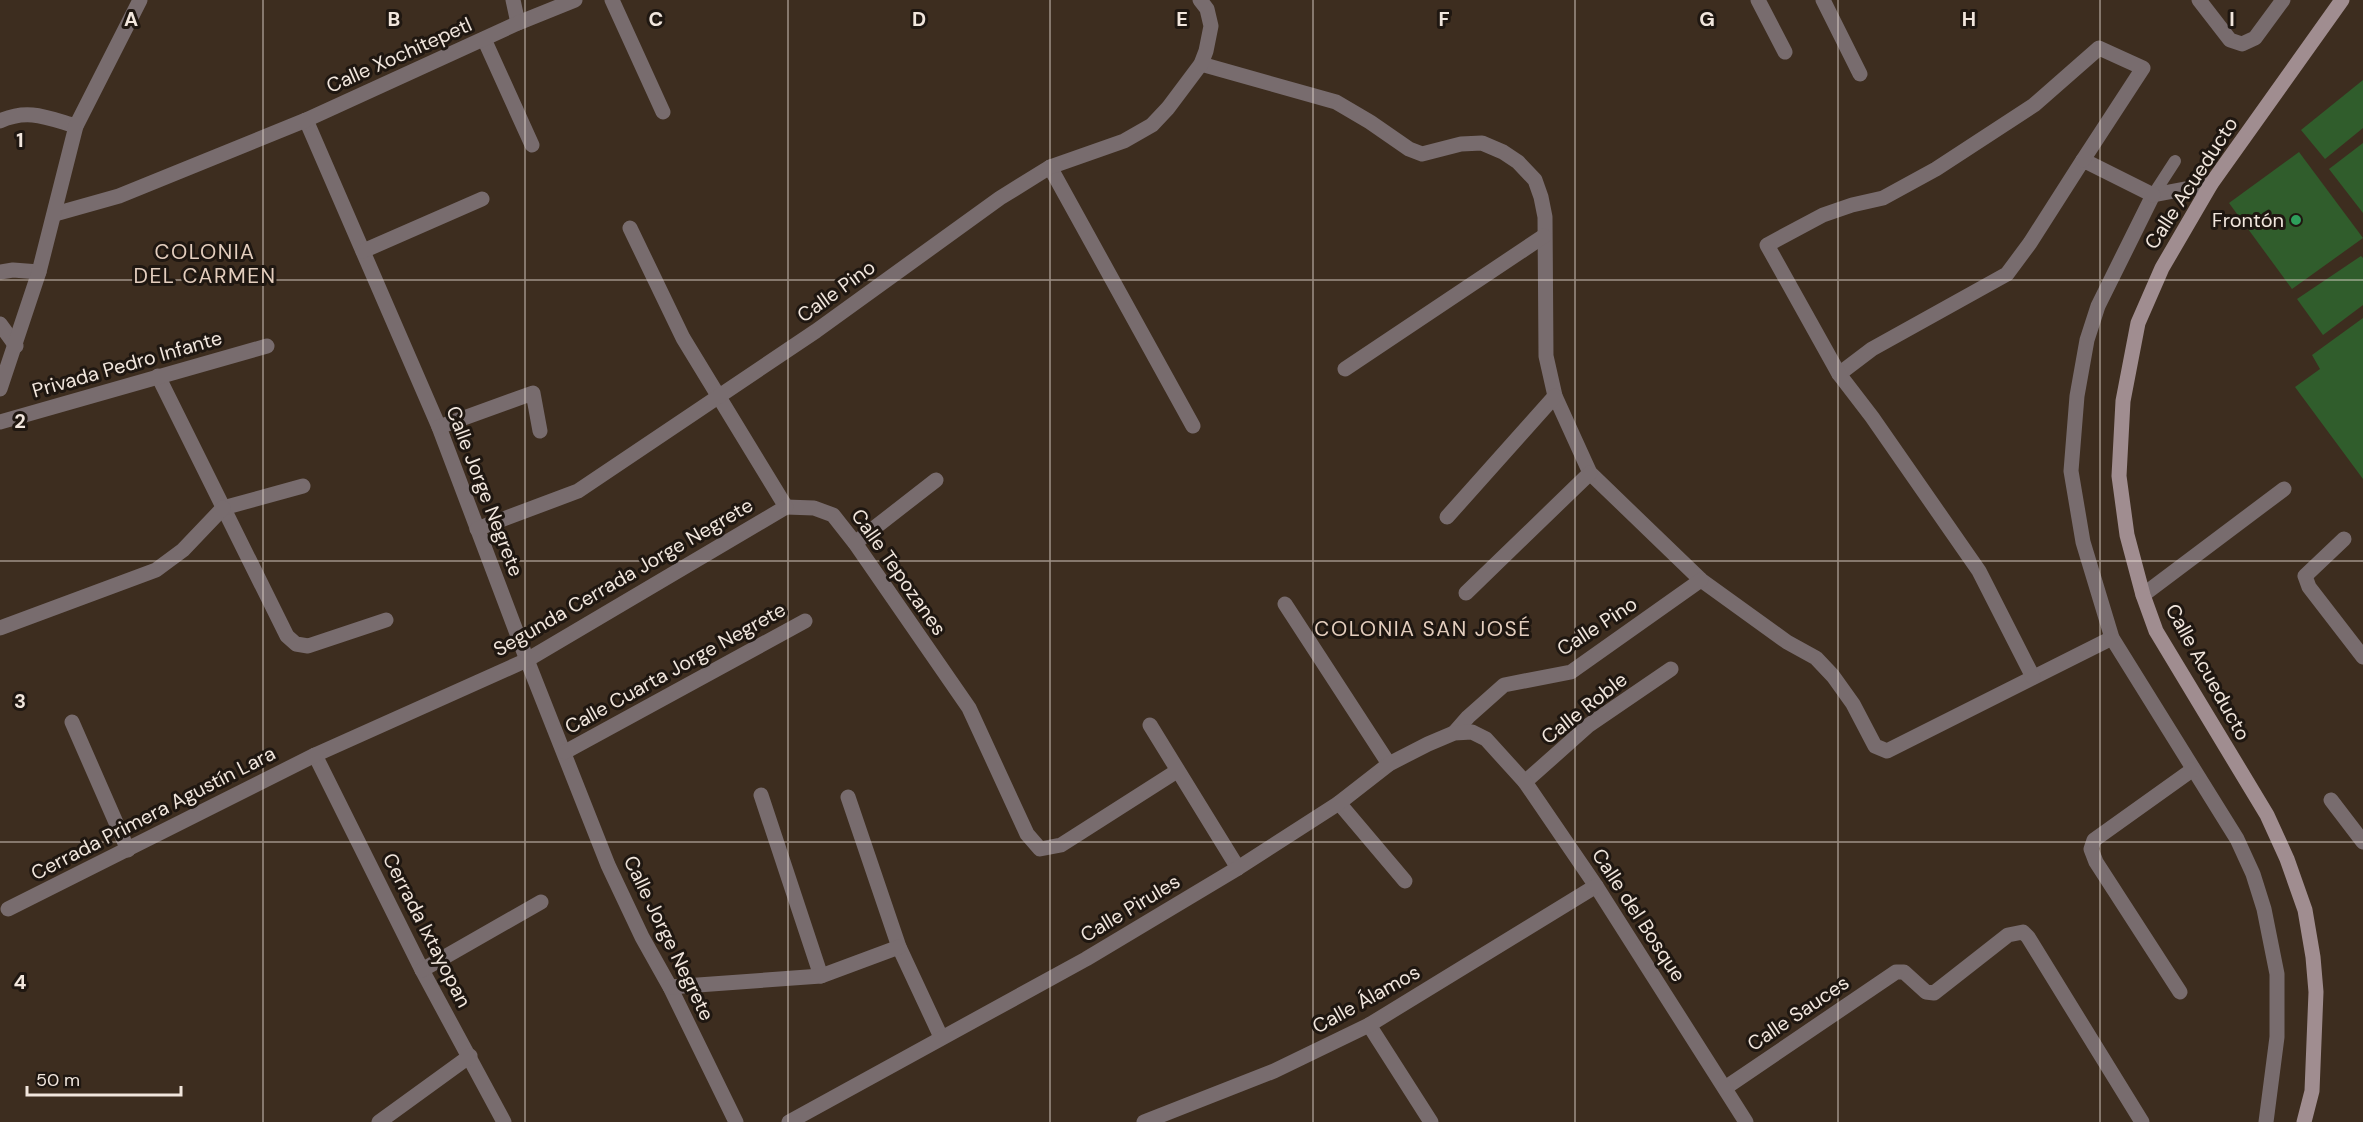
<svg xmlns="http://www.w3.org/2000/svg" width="2363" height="1122" font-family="'DM Sans',sans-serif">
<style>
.green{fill:#305d2c}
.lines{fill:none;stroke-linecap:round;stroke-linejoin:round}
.lane{stroke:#786c6e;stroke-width:12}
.street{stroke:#786c6e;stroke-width:15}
.secondary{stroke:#a08d90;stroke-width:15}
.grid{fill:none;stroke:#f1e6dd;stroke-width:1.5;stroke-opacity:0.55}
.leisure-dot{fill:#2e9e5b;stroke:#1f1711;stroke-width:2}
.labels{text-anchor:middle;stroke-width:6;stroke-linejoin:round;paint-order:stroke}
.street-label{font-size:20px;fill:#f1e6dd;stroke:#1f1711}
.poi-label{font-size:20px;fill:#f1e6dd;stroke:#1f1711;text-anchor:end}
.neighbourhood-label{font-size:21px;letter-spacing:1.5px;fill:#e4cebe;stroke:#1f1711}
.grid-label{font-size:20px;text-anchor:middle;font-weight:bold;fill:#f1e6dd;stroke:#1f1711;stroke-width:6;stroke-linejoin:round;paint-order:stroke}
</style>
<rect width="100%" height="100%" fill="#3d2d1f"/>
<g class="green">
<path d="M 2363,80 L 2363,128 L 2325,159 L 2301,130 Z"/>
<path d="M 2363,143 L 2363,213 L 2329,169 Z"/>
<path d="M 2299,152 L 2363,238 L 2292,289 L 2229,203 Z"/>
<path d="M 2361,256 L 2363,258 L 2363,305 L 2323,335 L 2297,299 Z"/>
<path d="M 2363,318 L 2363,479 L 2295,387 L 2320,369 L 2312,355 Z"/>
</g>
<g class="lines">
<path class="lane" d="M 2153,195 L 2175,161"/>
<g class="street">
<path d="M 513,0 L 518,23"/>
<path d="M 612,0 L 663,112"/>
<path d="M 1758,0 L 1785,52"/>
<path d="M 1823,0 L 1860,74"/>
<path d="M 2199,0 L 2230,40 L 2242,44 L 2255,38 L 2283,0"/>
<path d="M 484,39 L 532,145"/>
<path d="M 1201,64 L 1336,102 L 1370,122 L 1409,149 L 1422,154 L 1461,144 L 1482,143 L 1503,152 L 1518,162 L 1535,180 L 1541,197 L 1545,217 L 1546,356 L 1555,396 L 1590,473 L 1701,580 L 1787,642 L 1816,658 L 1833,676 L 1853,704 L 1875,746 L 1887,751 L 2112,638"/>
<path d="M 306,120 L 439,427 L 527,660 L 608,865 L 642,937 L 670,987 L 736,1122"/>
<path d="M 0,121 C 28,108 48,118 76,126"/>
<path d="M 1050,167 L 1193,426"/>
<path d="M 2153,195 L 2098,306 L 2087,340 L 2077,396 L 2071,471 L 2083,542 L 2112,638 L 2237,839 L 2253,874 L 2264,909 L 2277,974 L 2277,1037 L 2266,1122"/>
<path d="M 2153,195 L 2211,184"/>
<path d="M 55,214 L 119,196 L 306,120 L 518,23 L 575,0"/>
<path d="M 630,228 L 683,338 L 786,507"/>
<path d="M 363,251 L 482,199"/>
<path d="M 0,272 L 13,270 L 39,272"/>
<path d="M 0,324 L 16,346"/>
<path d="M 1345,369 L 1544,236"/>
<path d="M 1839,374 L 1872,349 L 2007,274 L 2030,243 L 2083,160 L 2153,195"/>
<path d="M 158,376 L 287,636 L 296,644 L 308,646 L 386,620"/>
<path d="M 0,389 L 39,272 L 76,126 L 140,0"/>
<path d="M 0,422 L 267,346"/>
<path d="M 439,427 L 533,393 L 540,431"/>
<path d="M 786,507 L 814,508 L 833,515 L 855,543 L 969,708 L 1027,834 L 1040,849 L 1061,845 L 1177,771"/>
<path d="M 223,508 L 303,486"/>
<path d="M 1447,517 L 1555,396"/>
<path d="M 477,529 L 578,491 L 816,331 L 1000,198 L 1050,167 L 1124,141 L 1152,125 L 1168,108 L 1201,64 L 1206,51 L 1211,26 L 1207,9 L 1200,0"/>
<path d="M 2344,539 L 2305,576 L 2309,587 L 2363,657"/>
<path d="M 855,543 L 936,480"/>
<path d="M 1466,593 L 1590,473"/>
<path d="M 2143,595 L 2284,489"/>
<path d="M 1285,604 L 1389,764"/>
<path d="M 0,628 L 156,570 L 183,550 L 223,508"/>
<path d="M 2033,677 L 1979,571 L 1872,417 L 1839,374 L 1767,245 L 1823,215 L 1852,205 L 1883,198 L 1936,169 L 2034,105 L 2099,48 L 2143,68 L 2083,160"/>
<path d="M 72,722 L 128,850"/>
<path d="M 1150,725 L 1238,868"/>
<path d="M 1454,733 L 1468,717 L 1504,685 L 1571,672 L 1701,580"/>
<path d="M 565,752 L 805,621"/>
<path d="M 315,755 L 422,970 L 504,1122"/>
<path d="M 1525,782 L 1589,725 L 1671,669"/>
<path d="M 761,795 L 821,976"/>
<path d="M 848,797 L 899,947 L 941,1037"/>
<path d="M 2331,800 L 2363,842"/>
<path d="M 1339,803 L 1405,881"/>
<path d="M 8,909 L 315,755 L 527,660 L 786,507"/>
<path d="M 422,970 L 541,902"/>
<path d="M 670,987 L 821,976 L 899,947"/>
<path d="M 2180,992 L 2096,862 L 2091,849 L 2094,840 L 2192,770"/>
<path d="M 1369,1025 L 1431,1122"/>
<path d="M 1725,1088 L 1896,972 L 1904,972 L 1926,992 L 1934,993 L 2008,935 L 2023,932 L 2028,937 L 2142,1122"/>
<path d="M 379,1122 L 470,1056"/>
<path d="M 789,1122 L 1086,959 L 1238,868 L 1339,803 L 1389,764 L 1428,744 L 1454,733 L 1472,732 L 1486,739 L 1525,782 L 1596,886 L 1746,1122"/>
<path d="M 1144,1122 L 1274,1071 L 1369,1025 L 1596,886"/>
</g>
<path class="secondary" d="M 2304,1122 L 2312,1091 L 2316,992 L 2313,957 L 2305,910 L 2287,859 L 2267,815 L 2156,631 L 2143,595 L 2127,535 L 2119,476 L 2123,401 L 2138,323 L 2162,268 L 2211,184 L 2342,0"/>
</g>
<path class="grid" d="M 263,0 L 263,1122M 525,0 L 525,1122M 788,0 L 788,1122M 1050,0 L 1050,1122M 1313,0 L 1313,1122M 1575,0 L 1575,1122M 1838,0 L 1838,1122M 2100,0 L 2100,1122M 0,280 L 2363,280M 0,561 L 2363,561M 0,842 L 2363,842"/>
<circle class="leisure-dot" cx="2296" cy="220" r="6"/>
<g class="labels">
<g class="street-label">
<text transform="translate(399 55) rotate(-24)" y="7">Calle Xochitepetl</text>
<text transform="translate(2191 183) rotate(-57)" y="7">Calle Acueducto</text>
<text transform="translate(836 291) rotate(-36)" y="7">Calle Pino</text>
<text transform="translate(127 364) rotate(-16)" y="7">Privada Pedro Infante</text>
<text transform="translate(485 491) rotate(69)" y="7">Calle Jorge Negrete</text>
<text transform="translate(899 572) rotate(55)" y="7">Calle Tepozanes</text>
<text transform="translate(623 577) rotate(-30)" y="7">Segunda Cerrada Jorge Negrete</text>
<text transform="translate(1597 626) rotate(-33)" y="7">Calle Pino</text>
<text transform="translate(675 668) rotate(-29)" y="7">Calle Cuarta Jorge Negrete</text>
<text transform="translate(2208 672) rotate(61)" y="7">Calle Acueducto</text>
<text transform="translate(1584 708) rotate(-38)" y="7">Calle Roble</text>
<text transform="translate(153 813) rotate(-27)" y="7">Cerrada Primera Agustín Lara</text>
<text transform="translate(1130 908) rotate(-31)" y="7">Calle Pirules</text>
<text transform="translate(1639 915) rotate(57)" y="7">Calle del Bosque</text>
<text transform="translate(427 930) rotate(63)" y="7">Cerrada Ixtayopan</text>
<text transform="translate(669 938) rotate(64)" y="7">Calle Jorge Negrete</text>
<text transform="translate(1366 999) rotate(-29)" y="7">Calle Álamos</text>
<text transform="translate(1798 1013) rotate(-34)" y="7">Calle Sauces</text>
</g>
<g class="poi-label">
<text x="2284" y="227">Frontón</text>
</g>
<g class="neighbourhood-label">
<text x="205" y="259">COLONIA<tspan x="205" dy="24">DEL CARMEN</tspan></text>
<text x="1423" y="636">COLONIA SAN JOSÉ</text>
</g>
</g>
<g class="grid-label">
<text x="131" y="26">A</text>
<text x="394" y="26">B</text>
<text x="656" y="26">C</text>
<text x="919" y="26">D</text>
<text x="1182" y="26">E</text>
<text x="1444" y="26">F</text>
<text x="1707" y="26">G</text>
<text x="1969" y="26">H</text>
<text x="2232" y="26">I</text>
<text x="20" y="147">1</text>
<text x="20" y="428">2</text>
<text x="20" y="708">3</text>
<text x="20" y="989">4</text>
</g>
<path d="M27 1086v9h154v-9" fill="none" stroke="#f1e6dd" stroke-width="3"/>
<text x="36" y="1086" font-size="18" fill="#f1e6dd" stroke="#1f1711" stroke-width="4.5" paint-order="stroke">50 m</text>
</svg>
